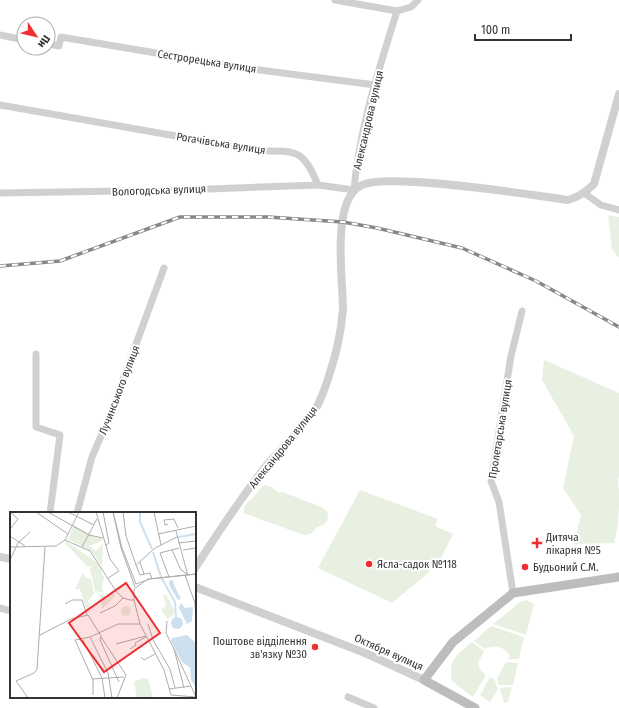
<svg xmlns="http://www.w3.org/2000/svg" width="619" height="708" font-family="'Fira Sans Condensed',sans-serif">
<style>
.green{fill:#e8f0e1}
.lines{fill:none;stroke-linecap:round;stroke-linejoin:round}
.minor{stroke:#d0d0d0;stroke-width:7}
.tertiary{stroke:#d0d0d0;stroke-width:8}
.secondary{stroke:#bdbdbd;stroke-width:9}
.rail-casing{stroke:#888;stroke-width:3.5}
.rail{stroke:#fff;stroke-width:2;stroke-dasharray:6;stroke-linecap:butt}
.poi-dot{fill:#ef2f32;stroke:#fff;stroke-width:1.5}
.labels{text-anchor:middle;stroke-width:4;stroke-linejoin:round;paint-order:stroke}
.street-label{font-size:11px;fill:#333;stroke:#fff}
.poi-label{font-size:11px;fill:#333;stroke:#fff;text-anchor:start}
.inset-river{fill:none;stroke:#cde0f0;stroke-width:2}
.inset-road{fill:none;stroke:#adadad;stroke-width:1}
.view{fill:#ef2f32;fill-opacity:0.15;stroke:#ef2f32;stroke-width:2}
.inset-edge{fill:none;stroke:#333;stroke-width:2}
</style>
<rect width="100%" height="100%" fill="#fff"/>
<g class="green">
<path d="M 608,215 L 619,217 L 619,258 L 612,249 Z"/>
<path d="M 544,360 L 619,393 L 619,475 C 617,482 619,487 619,494 C 619,511 619,526 614,543 L 574,544 L 581,515 L 563,488 L 574,436 L 542,380 Z"/>
<path d="M 265,485 L 272,487 L 279,493 L 283,492 L 323,508 L 327,511 C 330,519 326,525 317,527 C 313,533 310,535 304,535 L 244,513 C 242,503 252,500 256,494 C 260,490 259,488 265,485 Z"/>
<path d="M 360,490 L 438,519 L 435,526 L 453,534 L 441,558 L 439,557 L 428,573 L 392,603 L 318,568 Z"/>
<path d="M 526,600 L 534,604 L 526,635 L 493,624 L 520,602 Z"/>
<path d="M 491,626 L 524,637 L 519,659 L 508,659 L 510,656 C 505,647 495,644 485,649 L 474,641 Z"/>
<path d="M 472,642 L 484,651 L 478,663 L 480,670 L 486,675 L 473,697 L 452,681 C 448,659 456,656 472,642 Z"/>
<path d="M 506,662 L 518,663 L 513,685 L 499,685 L 497,678 Z"/>
<path d="M 490,677 L 494,679 L 498,689 L 490,702 L 480,695 Z"/>
<path d="M 512,687 L 508,702 L 504,703 L 500,688 Z"/>
</g>
<g class="lines">
<g class="minor">
<path d="M 335,0 L 397,11"/>
<path d="M 0,35 L 24,40"/>
<path d="M 48,44 L 59,46 L 61,37 L 245,68 L 375,85"/>
<path d="M 0,105 L 261,151 C 297,151 303,149 318,185 L 354,190 C 359,129 379,69 397,11 L 411,7 L 418,0"/>
<path d="M 0,193 L 183,190 L 318,185"/>
<path d="M 584,193 L 601,205 L 619,210"/>
<path d="M 36,354 L 36,427 L 60,435 L 50,513"/>
<path d="M 77,513 L 92,457 L 110,415 L 164,268"/>
<path d="M 513,593 L 499,502 L 491,481 L 511,356 L 522,311"/>
<path d="M 0,608 L 11,611"/>
<path d="M 348,697 L 374,708"/>
</g>
<g class="tertiary">
<path d="M 0,557 L 11,559"/>
<path d="M 195,568 C 218,533 241,497 267,465 C 282,447 301,431 314,411 C 323,399 333,363 337,348 C 340,335 342,322 343,309 C 343,281 331,202 360,186 C 384,171 532,195 568,200 C 579,197 586,192 594,184 L 619,94"/>
<path d="M 195,587 L 365,653 L 424,680"/>
</g>
<path class="secondary" d="M 475,708 L 424,680 L 453,642 L 513,593 L 619,577"/>
<defs>
<path id="rail" d="M 0,266 L 60,261 L 180,217 L 268,217 L 343,222 L 377,228 L 462,248 L 536,281 L 619,327"/>
</defs>
<use href="#rail" class="rail-casing"/>
<use href="#rail" class="rail"/>
</g>
<g class="poi-dot">
<path d="M535 537h4v4h4v4h-4v4h-4v-4h-4v-4h4z"/>
<circle cx="369" cy="564" r="4"/>
<circle cx="525" cy="567" r="4"/>
<circle cx="315" cy="647" r="4"/>
</g>
<g class="labels">
<g class="street-label">
<text transform="translate(207 61) rotate(9)" y="4">Сестрорецька вулиця</text>
<text transform="translate(368 120) rotate(-77)" y="4">Александрова вулиця</text>
<text transform="translate(221 143) rotate(9)" y="4">Рогачівська вулиця</text>
<text transform="translate(159 190) rotate(-2)" y="4">Вологодська вулиця</text>
<text transform="translate(119 390) rotate(-69)" y="4">Лучинського вулиця</text>
<text transform="translate(500 429) rotate(-81)" y="4">Пролетарська вулиця</text>
<text transform="translate(283 447) rotate(-51)" y="4">Александрова вулиця</text>
<text transform="translate(389 652) rotate(24)" y="4">Октября вулиця</text>
</g>
<g class="poi-label">
<text x="546" y="541">Дитяча<tspan x="546" dy="13">лікарня №5</tspan></text>
<text x="377" y="568">Ясла-садок №118</text>
<text x="533" y="571">Будьоний С.М.</text>
<text x="307" y="645" text-anchor="end">Поштове відділення<tspan x="307" dy="13">зв'язку №30</tspan></text>
</g>
</g>
<g transform="translate(10 512)">
<rect width="186" height="186" fill="#fff"/>
<path d="M 64,13 L 85,25 L 92,26 L 93,28 L 79,34 L 86,39 L 93,32 L 92,54 L 81,39 L 58,27 ZM 57,30 L 89,52 L 94,66 L 92,75 L 94,81 L 85,79 L 80,57 L 82,54 L 78,55 L 55,31 ZM 73,61 L 76,66 L 81,67 L 84,82 L 78,89 L 81,95 L 77,100 L 70,77 L 65,77 ZM 103,81 L 105,84 L 92,97 L 90,82 L 96,84 ZM 153,82 L 157,84 L 164,98 L 164,102 L 158,107 L 151,98 L 156,94 ZM111 99a5 5 0 1 1 10 0a5 5 0 1 1-10 0ZM 133,166 L 138,167 L 143,186 L 127,186 L 124,170 Z" fill="#e8f0e1"/>
<path d="M 163,68 L 164,73 L 171,87 L 168,88 L 159,73 L 159,69 ZM 171,91 L 175,96 L 183,95 L 182,109 L 177,112 L 169,96 ZM161 111a6 6 0 1 1 12 0a6 6 0 1 1-12 0ZM 177,123 L 186,131 L 186,176 L 181,168 L 180,156 L 172,150 L 161,129 L 162,126 Z" fill="#cde0f0"/>
<path class="inset-river" d="M 130,0 L 130,10 L 142,37M 168,25 L 186,22M 143,40 L 151,65 L 165,90 L 166,106"/>
<path class="inset-road" d="M 0,0 L 8,7 L 0,17M 26,0 L 58,22M 38,0 L 79,23 L 93,26M 58,0 L 84,13M 86,0 L 100,47 L 109,59 L 98,66M 93,0 L 99,31 L 96,33M 103,0 L 111,36 L 125,75M 103,0 L 112,36 L 126,72 L 140,67 L 186,62M 113,0 L 116,24 L 126,53 L 130,63 L 140,61 L 142,67M 144,0 L 151,33M 158,12 L 155,13 L 154,8 L 164,7 L 168,16M 166,19 L 178,64M 148,22 L 186,14M 0,24 L 15,34M 55,28 L 80,39 L 106,79 L 113,86 L 120,88 L 124,88 L 124,77 L 138,67 L 186,62M 168,31 L 186,29M 0,35 L 46,34 L 55,28 L 69,0M 72,35 L 87,7M 162,38 L 171,58 L 177,62M 173,38 L 186,36M 0,48 L 8,31 L 20,20M 130,50 L 134,62M 126,53 L 145,36 L 167,25M 175,63 L 185,91 L 186,113M 159,65 L 150,41 L 169,36M 124,88 L 130,112 L 154,158 L 161,183M 55,92 L 62,88 L 72,88 L 77,103M 90,101 L 105,94 L 113,86M 157,109 L 156,121 L 164,137 L 174,176M 138,112 L 143,128 L 160,157 L 165,176M 30,123 L 61,107 L 78,103 L 91,124 L 90,128 L 109,170M 80,125 L 98,161 L 102,186M 91,125 L 116,163 L 107,186M 73,128 L 92,166 L 95,186M 106,132 L 136,124M 120,137 L 126,133 L 125,131 L 136,125M 164,137 L 186,185M 131,145 L 134,148 L 145,142M 82,167 L 114,165M 159,177 L 181,174M 83,183 L 83,168 L 65,128 L 80,125 L 108,112 L 130,112M 161,183 L 186,185M 18,186 L 6,169 L 24,161 L 27,157 L 35,35"/>
<path class="view" d="M 116,71 L 150,121 L 94,160 L 59,111 Z"/>
<rect width="186" height="186" class="inset-edge"/>
</g>
<g transform="translate(36 36) rotate(125)"><circle r="19" fill="#ffffff" stroke="#adadad"/>
<path d="M0-3L7 15L0 10L-7 15Z" fill="#ef2f32"/>
<text y="-6" font-size="11" font-weight="bold" text-anchor="middle" fill="#333333">Пн</text>
</g>
<path d="M475 34v6h96v-6" fill="none" stroke="#333333" stroke-width="2"/>
<text x="481" y="34" font-size="12" fill="#333333" stroke="#ffffff" stroke-width="3" paint-order="stroke">100 m</text>
</svg>
